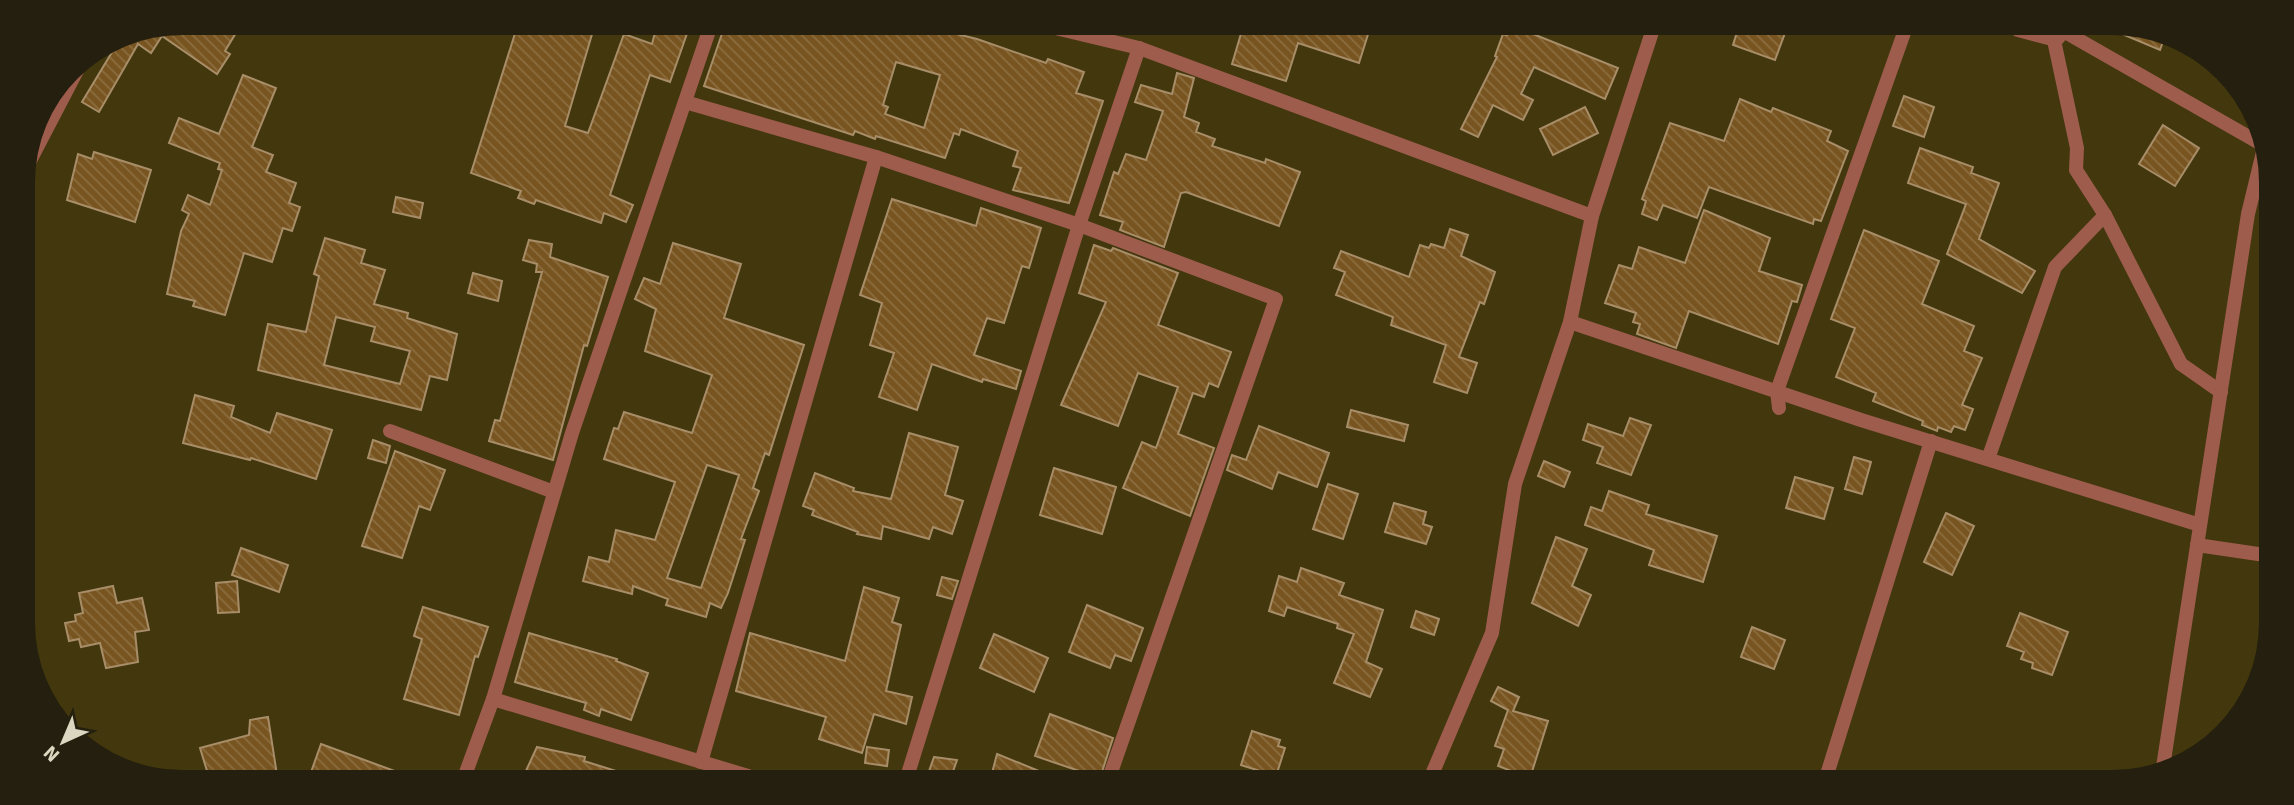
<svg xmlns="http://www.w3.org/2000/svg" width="2294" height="805" font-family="Signika,sans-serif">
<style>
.building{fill:url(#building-back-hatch);stroke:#a88d69;stroke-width:2;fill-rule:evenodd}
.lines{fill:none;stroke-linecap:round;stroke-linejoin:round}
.street{stroke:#9d5c4c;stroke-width:14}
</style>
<defs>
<pattern id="building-back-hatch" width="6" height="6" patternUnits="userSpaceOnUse" patternTransform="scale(1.75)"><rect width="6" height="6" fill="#785520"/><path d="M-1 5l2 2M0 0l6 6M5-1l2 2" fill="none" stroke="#8b6d3f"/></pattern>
</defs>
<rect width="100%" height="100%" fill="#42370d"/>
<g class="building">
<path d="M 182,23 L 242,23 L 225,51 L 230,54 L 217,74 L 162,36 L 151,53 L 138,44 L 99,112 L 82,102 L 123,34 Z"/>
<path d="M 518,24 L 595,24 L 565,126 L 588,133 L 624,34 L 652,44 L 657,25 L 690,25 L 670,82 L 650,75 L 610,195 L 633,205 L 626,222 L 604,213 L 601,223 L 536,200 L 534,204 L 518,198 L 521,191 L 471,173 Z"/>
<path d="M 725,25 L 924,26 L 977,39 L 1046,63 L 1048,59 L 1084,72 L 1076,93 L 1103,101 L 1069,203 L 1013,190 L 1021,168 L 1013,166 L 1018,151 L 961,129 L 959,135 L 954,133 L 945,158 L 876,136 L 875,139 L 855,131 L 853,135 L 704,86 ZM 896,62 L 940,75 L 924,128 L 885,114 L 888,107 L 883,105 Z"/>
<path d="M 1243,27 L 1326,28 L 1370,28 L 1359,63 L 1298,43 L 1286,81 L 1232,64 Z"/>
<path d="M 1509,28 L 1518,28 L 1618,68 L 1605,99 L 1534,67 L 1521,94 L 1533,100 L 1523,120 L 1493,105 L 1478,137 L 1461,129 L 1497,57 L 1495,56 L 1503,34 L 1507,35 Z"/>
<path d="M 1738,29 L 1775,29 L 1785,33 L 1775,60 L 1733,45 Z"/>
<path d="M 2115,31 L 2163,31 L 2166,33 L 2160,50 Z"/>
<path d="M 1177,73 L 1194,78 L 1184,117 L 1199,123 L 1196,132 L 1215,139 L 1212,146 L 1265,163 L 1266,159 L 1300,172 L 1279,226 L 1186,192 L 1181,193 L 1164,247 L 1120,230 L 1123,222 L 1100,215 L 1114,172 L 1118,174 L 1126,154 L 1146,160 L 1163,111 L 1135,102 L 1141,85 L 1172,94 Z"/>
<path d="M 243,75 L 276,88 L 252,147 L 273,155 L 266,172 L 296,183 L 289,203 L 300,207 L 292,231 L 283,228 L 272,262 L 244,253 L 225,315 L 193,306 L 195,301 L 167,294 L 181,231 L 189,214 L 182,210 L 188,195 L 210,205 L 222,170 L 218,169 L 220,163 L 169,143 L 179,118 L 219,134 Z"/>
<path d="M 1904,96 L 1934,107 L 1924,137 L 1893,126 Z"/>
<path d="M 1740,99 L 1771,112 L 1773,108 L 1831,131 L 1827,141 L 1848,151 L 1821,221 L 1814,219 L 1813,224 L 1709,187 L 1697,218 L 1663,205 L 1657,220 L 1642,214 L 1646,201 L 1642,199 L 1670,123 L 1724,141 Z"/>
<path d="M 1585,107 L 1598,133 L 1553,155 L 1540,129 Z"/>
<path d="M 2163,125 L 2199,148 L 2175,186 L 2139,164 Z"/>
<path d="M 1920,148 L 1973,167 L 1971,173 L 1999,183 L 1979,239 L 2035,271 L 2022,293 L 1947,254 L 1966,204 L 1908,183 Z"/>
<path d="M 94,152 L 151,170 L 135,222 L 67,200 L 78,154 L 92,159 Z"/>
<path d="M 396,197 L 423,203 L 420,218 L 393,212 Z"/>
<path d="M 892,199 L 976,226 L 981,208 L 1041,228 L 1029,268 L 1022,266 L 1004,323 L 987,318 L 974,355 L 1021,371 L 1016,389 L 983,379 L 982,382 L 932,364 L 917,410 L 879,397 L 894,353 L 870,345 L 882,303 L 860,295 Z"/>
<path d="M 1704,210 L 1770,238 L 1759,271 L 1802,285 L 1797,302 L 1792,301 L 1778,344 L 1689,311 L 1676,348 L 1637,334 L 1640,324 L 1633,322 L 1636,313 L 1605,303 L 1619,265 L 1632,269 L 1639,247 L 1685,263 Z"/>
<path d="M 1450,229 L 1468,235 L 1461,256 L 1495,272 L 1484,304 L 1480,302 L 1459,357 L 1477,363 L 1467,393 L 1434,382 L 1446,345 L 1391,325 L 1393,317 L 1336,295 L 1345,272 L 1334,268 L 1341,251 L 1409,277 L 1420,245 L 1429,248 L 1431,244 L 1444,248 Z"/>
<path d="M 1864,230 L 1939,261 L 1922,304 L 1974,326 L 1964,351 L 1982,358 L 1962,405 L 1973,409 L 1965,430 L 1954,426 L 1951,432 L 1938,427 L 1937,431 L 1922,425 L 1923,421 L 1873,401 L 1876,393 L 1836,377 L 1855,328 L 1831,319 Z"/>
<path d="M 325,238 L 365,250 L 361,263 L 385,270 L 374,304 L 408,313 L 407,318 L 457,334 L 447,380 L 430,376 L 421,410 L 258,370 L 268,324 L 306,332 L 319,276 L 314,274 ZM 336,317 L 375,327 L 371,341 L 410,351 L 400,384 L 324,365 Z"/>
<path d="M 529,240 L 552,244 L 550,257 L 608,277 L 587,346 L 584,345 L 553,460 L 489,441 L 495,420 L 500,421 L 542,272 L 536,272 L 537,264 L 523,260 Z"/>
<path d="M 673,243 L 741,264 L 724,318 L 804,345 L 769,455 L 765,453 L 753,488 L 759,491 L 741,539 L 745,540 L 728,593 L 721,608 L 710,603 L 706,617 L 666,605 L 668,599 L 633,586 L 632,594 L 583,581 L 589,557 L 609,562 L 616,530 L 655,540 L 675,482 L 604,459 L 614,428 L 618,429 L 624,412 L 692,433 L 712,375 L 645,351 L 656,309 L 635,299 L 644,278 L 660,284 ZM 707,465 L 739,475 L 701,588 L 667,578 Z"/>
<path d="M 1094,245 L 1111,251 L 1113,248 L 1178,273 L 1158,325 L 1231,352 L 1218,387 L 1209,383 L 1204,397 L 1193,393 L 1178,434 L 1214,448 L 1190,516 L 1123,488 L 1142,442 L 1156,448 L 1178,387 L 1138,373 L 1118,426 L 1061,405 L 1106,302 L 1079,293 Z"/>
<path d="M 473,273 L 502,281 L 498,301 L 468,293 Z"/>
<path d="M 195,395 L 234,406 L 231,417 L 270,433 L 277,413 L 332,430 L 316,479 L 251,458 L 250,460 L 183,443 Z"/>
<path d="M 1351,410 L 1408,425 L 1404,441 L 1347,427 Z"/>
<path d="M 1630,418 L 1651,425 L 1631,475 L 1597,463 L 1603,447 L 1583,440 L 1588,424 L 1623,436 Z"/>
<path d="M 1259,426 L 1329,453 L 1317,487 L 1278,472 L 1272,489 L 1227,470 L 1232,455 L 1246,460 Z"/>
<path d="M 909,433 L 958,447 L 945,495 L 963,501 L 952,534 L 933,527 L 929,539 L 883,526 L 881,539 L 857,534 L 858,532 L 812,515 L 814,510 L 803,506 L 815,473 L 854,488 L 853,491 L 891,499 Z"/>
<path d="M 373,440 L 390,446 L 386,463 L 368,458 Z"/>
<path d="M 395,451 L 445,470 L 430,510 L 419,506 L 402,558 L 362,546 Z"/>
<path d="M 1854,457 L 1871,462 L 1862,494 L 1845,489 Z"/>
<path d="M 1544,461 L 1570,472 L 1564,487 L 1538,476 Z"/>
<path d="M 1054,468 L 1116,487 L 1102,534 L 1040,515 Z"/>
<path d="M 1795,477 L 1833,488 L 1824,519 L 1786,508 Z"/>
<path d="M 1328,484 L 1358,494 L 1343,539 L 1313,529 Z"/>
<path d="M 1609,491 L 1649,505 L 1646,514 L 1717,536 L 1703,582 L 1649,565 L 1654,550 L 1585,525 L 1591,507 L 1602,511 Z"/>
<path d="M 1394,503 L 1426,512 L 1423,524 L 1432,527 L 1426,544 L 1385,532 Z"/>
<path d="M 1946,513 L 1974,526 L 1952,575 L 1924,562 Z"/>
<path d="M 1556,537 L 1587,549 L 1572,586 L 1591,595 L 1578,626 L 1532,603 Z"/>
<path d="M 241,548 L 288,565 L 279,592 L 232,575 Z"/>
<path d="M 1301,568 L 1344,583 L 1339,595 L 1383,610 L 1366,662 L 1382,669 L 1370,697 L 1334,683 L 1354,634 L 1337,628 L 1338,624 L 1287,607 L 1284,616 L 1269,611 L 1279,576 L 1297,582 Z"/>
<path d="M 942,577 L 958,581 L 952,599 L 937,595 Z"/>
<path d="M 237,581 L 239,612 L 218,613 L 216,583 Z"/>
<path d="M 113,586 L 117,603 L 142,598 L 149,630 L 135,632 L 138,662 L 106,668 L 100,643 L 81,647 L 79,639 L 69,641 L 65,623 L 76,621 L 75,615 L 83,613 L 79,593 Z"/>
<path d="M 864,587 L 899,598 L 892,622 L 901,625 L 886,691 L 912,697 L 906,724 L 874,714 L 862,753 L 819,739 L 826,717 L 736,691 L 750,633 L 845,661 Z"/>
<path d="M 1087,605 L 1143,628 L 1131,661 L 1115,655 L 1110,668 L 1069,652 Z"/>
<path d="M 423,607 L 488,627 L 478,657 L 475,656 L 459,715 L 404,699 L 422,639 L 414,636 Z"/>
<path d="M 1416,611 L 1439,619 L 1434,635 L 1411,627 Z"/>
<path d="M 2020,613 L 2068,632 L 2052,675 L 2032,668 L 2033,663 L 2021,659 L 2024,652 L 2007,646 Z"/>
<path d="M 1752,627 L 1785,640 L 1774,669 L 1741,657 Z"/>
<path d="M 529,633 L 617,659 L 616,661 L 648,673 L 631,720 L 601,709 L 599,716 L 584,710 L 586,703 L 515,682 Z"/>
<path d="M 994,634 L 1048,658 L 1034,692 L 980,668 Z"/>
<path d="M 1498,687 L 1519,697 L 1513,711 L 1548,721 L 1530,778 L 1498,766 L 1504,749 L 1495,746 L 1508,710 L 1491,701 Z"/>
<path d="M 1050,714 L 1113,738 L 1100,778 L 1035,756 Z"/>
<path d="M 268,717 L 277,775 L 208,774 L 200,748 L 249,735 L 250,720 Z"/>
<path d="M 1252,731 L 1280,740 L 1278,746 L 1285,748 L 1276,776 L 1241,765 Z"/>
<path d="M 321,744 L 400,773 L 400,775 L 310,775 Z"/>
<path d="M 537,747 L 585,757 L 584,761 L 619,772 L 618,776 L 524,775 Z"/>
<path d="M 867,747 L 889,750 L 887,766 L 865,763 Z"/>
<path d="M 997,754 L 1054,777 L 1053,778 L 991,777 Z"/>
<path d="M 934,757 L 957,760 L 951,777 L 927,777 Z"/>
</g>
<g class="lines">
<g class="street">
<path d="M 1047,26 L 1139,48 L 1592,216"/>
<path d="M 2018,30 L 2056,40 L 2059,37"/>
<path d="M 2052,31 L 2077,148 L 2076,170 L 2105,215 L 2181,364 L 2221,392"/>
<path d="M 2065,32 L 2263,145"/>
<path d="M 685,102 L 876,157 L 1079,225 L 1276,299 L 1109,778"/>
<path d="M 23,174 L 83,59"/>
<path d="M 1570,322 L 1861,420 L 2200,525"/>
<path d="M 1779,408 L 1777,391 L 1905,30"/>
<path d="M 390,431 L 554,492"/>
<path d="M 1988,459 L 2055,267 L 2105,215"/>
<path d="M 2197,545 L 2265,555"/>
<path d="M 493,699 L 748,776"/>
<path d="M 701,762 L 876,157"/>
<path d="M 2163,767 L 2248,214 L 2264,148"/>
<path d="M 465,775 L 493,699 L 572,433 L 711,25"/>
<path d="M 907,777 L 1079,225 L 1139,48"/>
<path d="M 1430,779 L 1492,633 L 1515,484 L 1570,322 L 1592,216 L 1653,29"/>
<path d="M 1825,781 L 1931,441"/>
</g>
</g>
<path d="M0 0H2294V805H0ZM182 35H2112A147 147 0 0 1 2259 182V623A147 147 0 0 1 2112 770H182A147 147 0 0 1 35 623V182A147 147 0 0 1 182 35Z" fill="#241f0e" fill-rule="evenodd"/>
<g transform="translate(63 742) rotate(224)" stroke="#241f0e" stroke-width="5" paint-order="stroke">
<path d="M0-5L12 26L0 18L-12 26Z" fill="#dcd7c1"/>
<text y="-10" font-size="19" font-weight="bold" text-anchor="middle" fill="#dcd7c1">N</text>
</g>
</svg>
